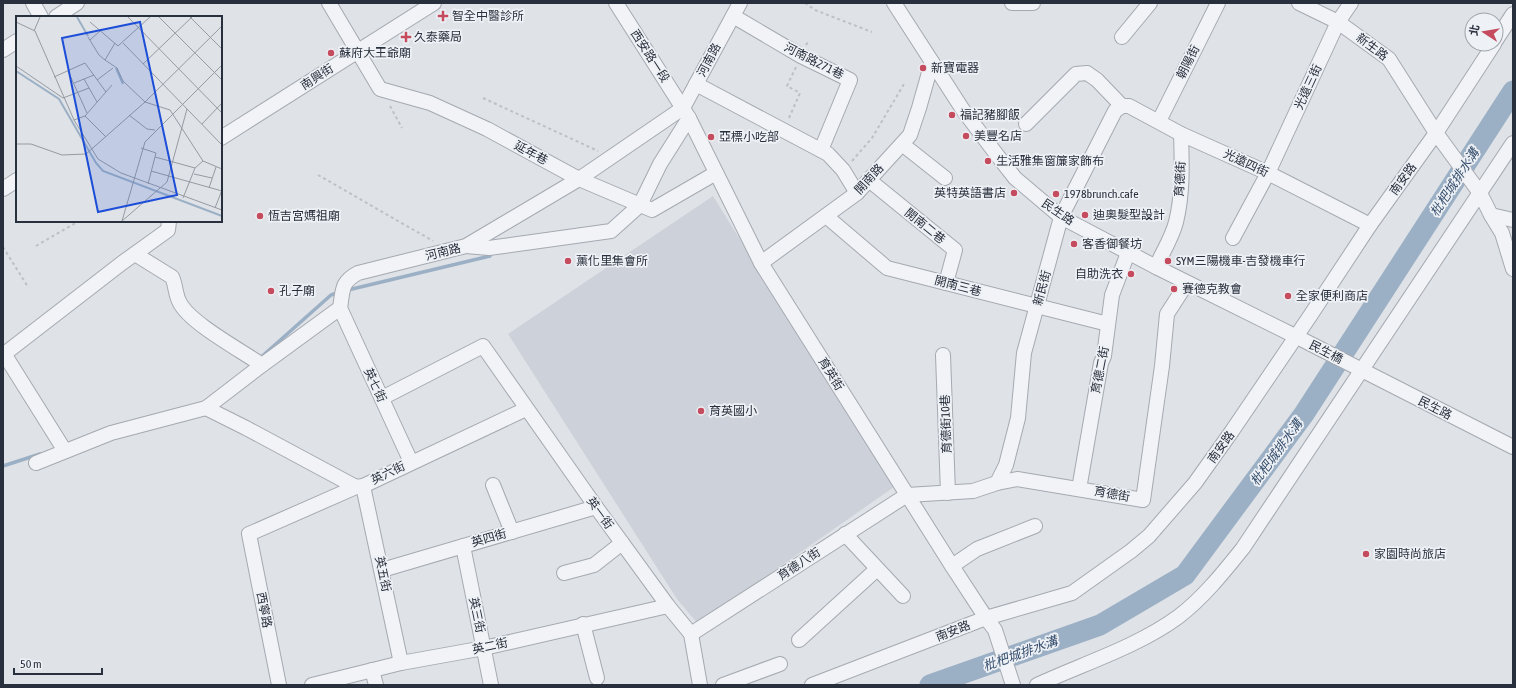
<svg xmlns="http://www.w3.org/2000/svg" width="1516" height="688" font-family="'Asap Condensed','Noto Sans TC',sans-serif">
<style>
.built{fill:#cdd1d9}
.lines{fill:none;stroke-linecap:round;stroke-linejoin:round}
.stream{stroke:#9cb0c5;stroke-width:3.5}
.river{stroke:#9cb0c5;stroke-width:21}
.minor-casing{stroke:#a5a9b1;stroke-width:16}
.path{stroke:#bdc0c6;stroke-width:2;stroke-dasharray:3 3;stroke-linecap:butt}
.minor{stroke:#f1f3f6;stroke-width:14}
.poi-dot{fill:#c54c5e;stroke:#eef1f5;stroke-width:1.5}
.labels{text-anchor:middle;stroke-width:3.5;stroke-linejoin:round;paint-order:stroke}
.poi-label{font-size:12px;fill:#29303d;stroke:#eef1f5;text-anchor:start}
.street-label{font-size:12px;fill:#29303d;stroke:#eef1f5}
.water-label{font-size:13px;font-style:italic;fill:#364f6e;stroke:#eef1f5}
.inset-river{fill:none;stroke:#9cb0c5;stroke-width:2}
.inset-road{fill:none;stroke:#969ba3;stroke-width:1}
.view{fill:#1d4ed8;fill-opacity:0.15;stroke:#1d4ed8;stroke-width:2}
.inset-edge{fill:none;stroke:#29303d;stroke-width:2}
</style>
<rect width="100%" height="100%" fill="#dfe2e7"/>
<path class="built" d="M 713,196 L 894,487 L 698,624 L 677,599 L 508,334 Z"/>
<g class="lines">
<g class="stream">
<path d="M 348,290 L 490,256"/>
<path d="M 259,359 L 331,295 L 340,292"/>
<path d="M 3,466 L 40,454"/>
</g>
<path class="river" d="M 930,685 L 1100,625 L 1185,575 L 1304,414 L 1513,91"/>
<defs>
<g id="minor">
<path d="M 33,3 L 41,17"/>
<path d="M 329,3 L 380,89 L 430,103 L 487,129 L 579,179 L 652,210 L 716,173"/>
<path d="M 616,3 L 689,118 L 761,263 L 952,566 L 986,618 L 995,630 L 1013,685"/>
<path d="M 894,3 L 963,110 L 997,155 L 1015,178 L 1061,217 L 1156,267 L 1301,339 L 1513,447"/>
<path d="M 1012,3 L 1033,3"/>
<path d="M 1299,3 L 1338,22 L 1389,59 L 1436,133 L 1480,193 L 1491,215 L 1502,233 L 1513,269"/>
<path d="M 733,16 L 801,56 L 850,80 L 821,150"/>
<path d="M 56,17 L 77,3"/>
<path d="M 1122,37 L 1150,3"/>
<path d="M 1496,40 L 1513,14"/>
<path d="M 3,50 L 17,41"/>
<path d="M 696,84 L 828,154 L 843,170 L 857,193"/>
<path d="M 1122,106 L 1129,106 L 1181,134 L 1268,173 L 1370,225"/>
<path d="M 1159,121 L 1218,3"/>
<path d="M 1026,124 L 1076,74 L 1087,73 L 1097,80 L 1122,106"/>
<path d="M 221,138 L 434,3"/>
<path d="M 902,144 L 945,178"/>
<path d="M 869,180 L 955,250 L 946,283"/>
<path d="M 3,189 L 17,180"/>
<path d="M 1491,215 L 1513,220"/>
<path d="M 826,216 L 887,268 L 1108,324"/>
<path d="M 1233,238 L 1268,173 L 1338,22 L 1351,3"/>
<path d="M 466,246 L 489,248 L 611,231 L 640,205 L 660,164 L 689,118"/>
<path d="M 135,254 L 172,277 C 176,285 175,295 180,303 C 190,323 242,351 262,365 L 340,308 C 343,290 341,282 358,273 L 466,246 L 579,179 L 683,108 L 740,3"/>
<path d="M 761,263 L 857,193 L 910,135 L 919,108 L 932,62"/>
<path d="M 1156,267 C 1162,253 1172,238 1176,222 C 1183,194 1182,163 1181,134"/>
<path d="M 340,308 L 411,462"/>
<path d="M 3,352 L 65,451"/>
<path d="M 3,355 L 122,263 L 168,230 L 169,221"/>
<path d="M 943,355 L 948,493"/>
<path d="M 382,398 L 483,346 L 596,507 L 668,606 L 691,634 L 700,685"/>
<path d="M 206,408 L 246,428 L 356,487"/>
<path d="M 36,463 L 111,433 L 206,408 L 262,365"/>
<path d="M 997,483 L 1006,465 L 1018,418 L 1024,353 L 1061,217 L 1115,111 L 1122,106"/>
<path d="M 493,485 L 512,532"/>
<path d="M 363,486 L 401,663"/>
<path d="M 1079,489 L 1101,363 L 1104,356 L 1112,295 L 1128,253"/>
<path d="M 907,495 L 973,491 L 997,483 L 1017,479 L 1143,500 L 1162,366 L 1167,314 L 1187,283"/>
<path d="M 845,534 L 903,596"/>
<path d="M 463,546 L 491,685"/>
<path d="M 952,566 L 977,549 L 1035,526"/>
<path d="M 382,570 L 596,507"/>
<path d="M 564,573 L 594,565 L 622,543"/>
<path d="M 583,624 L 597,678"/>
<path d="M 691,634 L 907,495"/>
<path d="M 799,640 L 877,569"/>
<path d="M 372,670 L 376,685"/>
<path d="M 279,685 L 249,534 L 356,487 L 363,486 L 526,409"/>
<path d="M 312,685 L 401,663 L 484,648 L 668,606"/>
<path d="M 723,685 L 780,664"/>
<path d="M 812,685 L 986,618 L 1072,593 L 1131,551 L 1149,536 L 1195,483 L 1232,431 L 1310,316 L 1370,225 L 1436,133 L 1494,44"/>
<path d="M 1037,685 C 1082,664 1137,647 1178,617 C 1203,598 1223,573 1243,548 L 1513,143"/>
</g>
</defs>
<use href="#minor" class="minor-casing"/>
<g class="path">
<path d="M 805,3 L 815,10 L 872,32"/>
<path d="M 806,45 L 809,40"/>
<path d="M 483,98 L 598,151"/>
<path d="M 390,106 L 402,128"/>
<path d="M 789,118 L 800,93 L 787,86 L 796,67"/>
<path d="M 852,161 L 872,138 L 904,84"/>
<path d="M 318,175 L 433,241"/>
<path d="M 36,246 L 79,221"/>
<path d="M 3,247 L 28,287"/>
</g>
<use href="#minor" class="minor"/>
</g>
<g class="poi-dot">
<path d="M441 10h4v4h4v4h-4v4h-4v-4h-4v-4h4z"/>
<path d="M404 31h4v4h4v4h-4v4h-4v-4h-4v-4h4z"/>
<circle cx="331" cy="53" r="4"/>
<circle cx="923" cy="68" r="4"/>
<circle cx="952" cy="115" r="4"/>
<circle cx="966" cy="136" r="4"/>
<circle cx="711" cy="137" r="4"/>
<circle cx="988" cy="161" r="4"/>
<circle cx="1014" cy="193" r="4"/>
<circle cx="1056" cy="194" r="4"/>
<circle cx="1085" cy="215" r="4"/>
<circle cx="260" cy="216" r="4"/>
<circle cx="1074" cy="244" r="4"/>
<circle cx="568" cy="261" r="4"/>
<circle cx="1168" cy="261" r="4"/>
<circle cx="1131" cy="274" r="4"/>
<circle cx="1174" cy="289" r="4"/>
<circle cx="271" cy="291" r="4"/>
<circle cx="1288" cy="296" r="4"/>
<circle cx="701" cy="411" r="4"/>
<circle cx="1366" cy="554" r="4"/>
</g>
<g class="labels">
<g class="poi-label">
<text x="452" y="20">智全中醫診所</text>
<text x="414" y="41">久泰藥局</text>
<text x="339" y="57">蘇府大王爺廟</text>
<text x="931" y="72">新寶電器</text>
<text x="960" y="119">福記豬腳飯</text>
<text x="974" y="140">美豐名店</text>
<text x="719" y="141">亞標小吃部</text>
<text x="996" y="165">生活雅集窗簾家飾布</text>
<text x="1006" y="197" text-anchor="end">英特英語書店</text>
<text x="1064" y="198">1978brunch.cafe</text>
<text x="1093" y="219">迪奧髮型設計</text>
<text x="268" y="220">恆吉宮媽祖廟</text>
<text x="1082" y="248">客香御餐坊</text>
<text x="576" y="265">薰化里集會所</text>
<text x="1176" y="265">SYM三陽機車-吉發機車行</text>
<text x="1123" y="278" text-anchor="end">自助洗衣</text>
<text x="1182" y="293">賽德克教會</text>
<text x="279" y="295">孔子廟</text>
<text x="1296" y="300">全家便利商店</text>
<text x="709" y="415">育英國小</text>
<text x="1374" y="558">家園時尚旅店</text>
</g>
<g class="street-label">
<text transform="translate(1372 47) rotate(37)" y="4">新生路</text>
<text transform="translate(650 56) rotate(57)" y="4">西安路一段</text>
<text transform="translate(709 60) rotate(-62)" y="4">河南路</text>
<text transform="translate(814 61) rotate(27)" y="4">河南路271巷</text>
<text transform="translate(1188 62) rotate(-63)" y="4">朝陽街</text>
<text transform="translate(317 77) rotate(-33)" y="4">南興街</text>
<text transform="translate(1308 87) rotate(-65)" y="4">光遠三街</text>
<text transform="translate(531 153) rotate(28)" y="4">延年巷</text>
<text transform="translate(1246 163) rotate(25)" y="4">光遠四街</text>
<text transform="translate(869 179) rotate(-47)" y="4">開南路</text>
<text transform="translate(1180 179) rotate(-87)" y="4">育德街</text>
<text transform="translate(1403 179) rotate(-54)" y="4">南安路</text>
<text transform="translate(1058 212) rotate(34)" y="4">民生路</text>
<text transform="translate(925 226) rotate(39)" y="4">開南二巷</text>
<text transform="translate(443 252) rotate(-14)" y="4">河南路</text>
<text transform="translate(958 286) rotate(15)" y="4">開南三巷</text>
<text transform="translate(1042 288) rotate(-75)" y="4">新民街</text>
<text transform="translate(1326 352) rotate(27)" y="4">民生橋</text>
<text transform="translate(1100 370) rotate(-79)" y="4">育德二街</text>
<text transform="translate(831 374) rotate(58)" y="4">育英街</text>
<text transform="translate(375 385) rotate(65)" y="4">英七街</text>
<text transform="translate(1435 408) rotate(27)" y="4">民生路</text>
<text transform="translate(946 424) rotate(-92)" y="4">育德街10巷</text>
<text transform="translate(1221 447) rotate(-54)" y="4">南安路</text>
<text transform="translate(388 473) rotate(-26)" y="4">英六街</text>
<text transform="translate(1112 494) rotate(10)" y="4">育德街</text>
<text transform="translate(600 513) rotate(54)" y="4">英一街</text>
<text transform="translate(489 538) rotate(-16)" y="4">英四街</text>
<text transform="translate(799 564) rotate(-33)" y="4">育德八街</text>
<text transform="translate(383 574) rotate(78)" y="4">英五街</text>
<text transform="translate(264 610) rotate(79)" y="4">西寧路</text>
<text transform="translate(477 615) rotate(78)" y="4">英三街</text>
<text transform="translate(953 631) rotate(-21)" y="4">南安路</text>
<text transform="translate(490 646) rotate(-12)" y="4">英二街</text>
</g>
<g class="water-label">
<text transform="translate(1454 182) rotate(-57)" y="5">枇杷城排水溝</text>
<text transform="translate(1276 452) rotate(-54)" y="5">枇杷城排水溝</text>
<text transform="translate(1020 653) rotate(-20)" y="5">枇杷城排水溝</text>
</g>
</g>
<g transform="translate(16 16)">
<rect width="206" height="206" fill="#dfe2e7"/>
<path class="inset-river" d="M 61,1 L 72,20M 100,52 L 107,68M 0,55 L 43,83 L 80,147 L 87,155 L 206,200"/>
<path class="inset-road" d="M 112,1 L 206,97M 143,1 L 206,64M 174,1 L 206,33M 0,6 L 19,15 L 58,104 L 82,143 L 105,157 L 206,194M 74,6 L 102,30 L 134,1M 18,15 L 24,1M 72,21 L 83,39 L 89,44M 74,24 L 84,15M 99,27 L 89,44 L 101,52 L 107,65 L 129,86 L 154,94 L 187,145 L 206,153M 107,27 L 206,129M 127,48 L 176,1M 0,50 L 47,82 L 73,72M 52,55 L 71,97M 38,61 L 69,47 L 90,76M 68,63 L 81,86M 81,64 L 97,52M 58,67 L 78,59M 113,99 L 131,113 L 139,114M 69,100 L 90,121M 58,104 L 69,100 L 96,69M 186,108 L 206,87M 0,128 L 15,128 L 46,139 L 70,138 L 129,86 L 206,10M 125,132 L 140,137 L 132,168M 139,141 L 179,152 L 187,145M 135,155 L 206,175M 178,158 L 196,162M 193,172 L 200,151M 167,182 L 179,152M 199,192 L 206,174M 106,205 L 129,126 L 206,49M 106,205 L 151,166 L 171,93"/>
<path class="view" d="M 124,6 L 161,179 L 82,196 L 46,22 Z"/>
<rect width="206" height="206" class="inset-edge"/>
</g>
<rect width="1516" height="688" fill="none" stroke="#29303d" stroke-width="8"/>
<g transform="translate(1484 32) rotate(282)"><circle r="19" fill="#eef1f5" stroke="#9fa4ab"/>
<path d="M0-3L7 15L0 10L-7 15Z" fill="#c54c5e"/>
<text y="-6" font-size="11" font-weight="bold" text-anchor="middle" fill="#29303d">北</text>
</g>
<path d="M14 668v6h88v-6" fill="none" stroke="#29303d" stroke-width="2"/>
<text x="20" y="668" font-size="12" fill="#29303d" stroke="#eef1f5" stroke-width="3" paint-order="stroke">50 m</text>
</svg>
